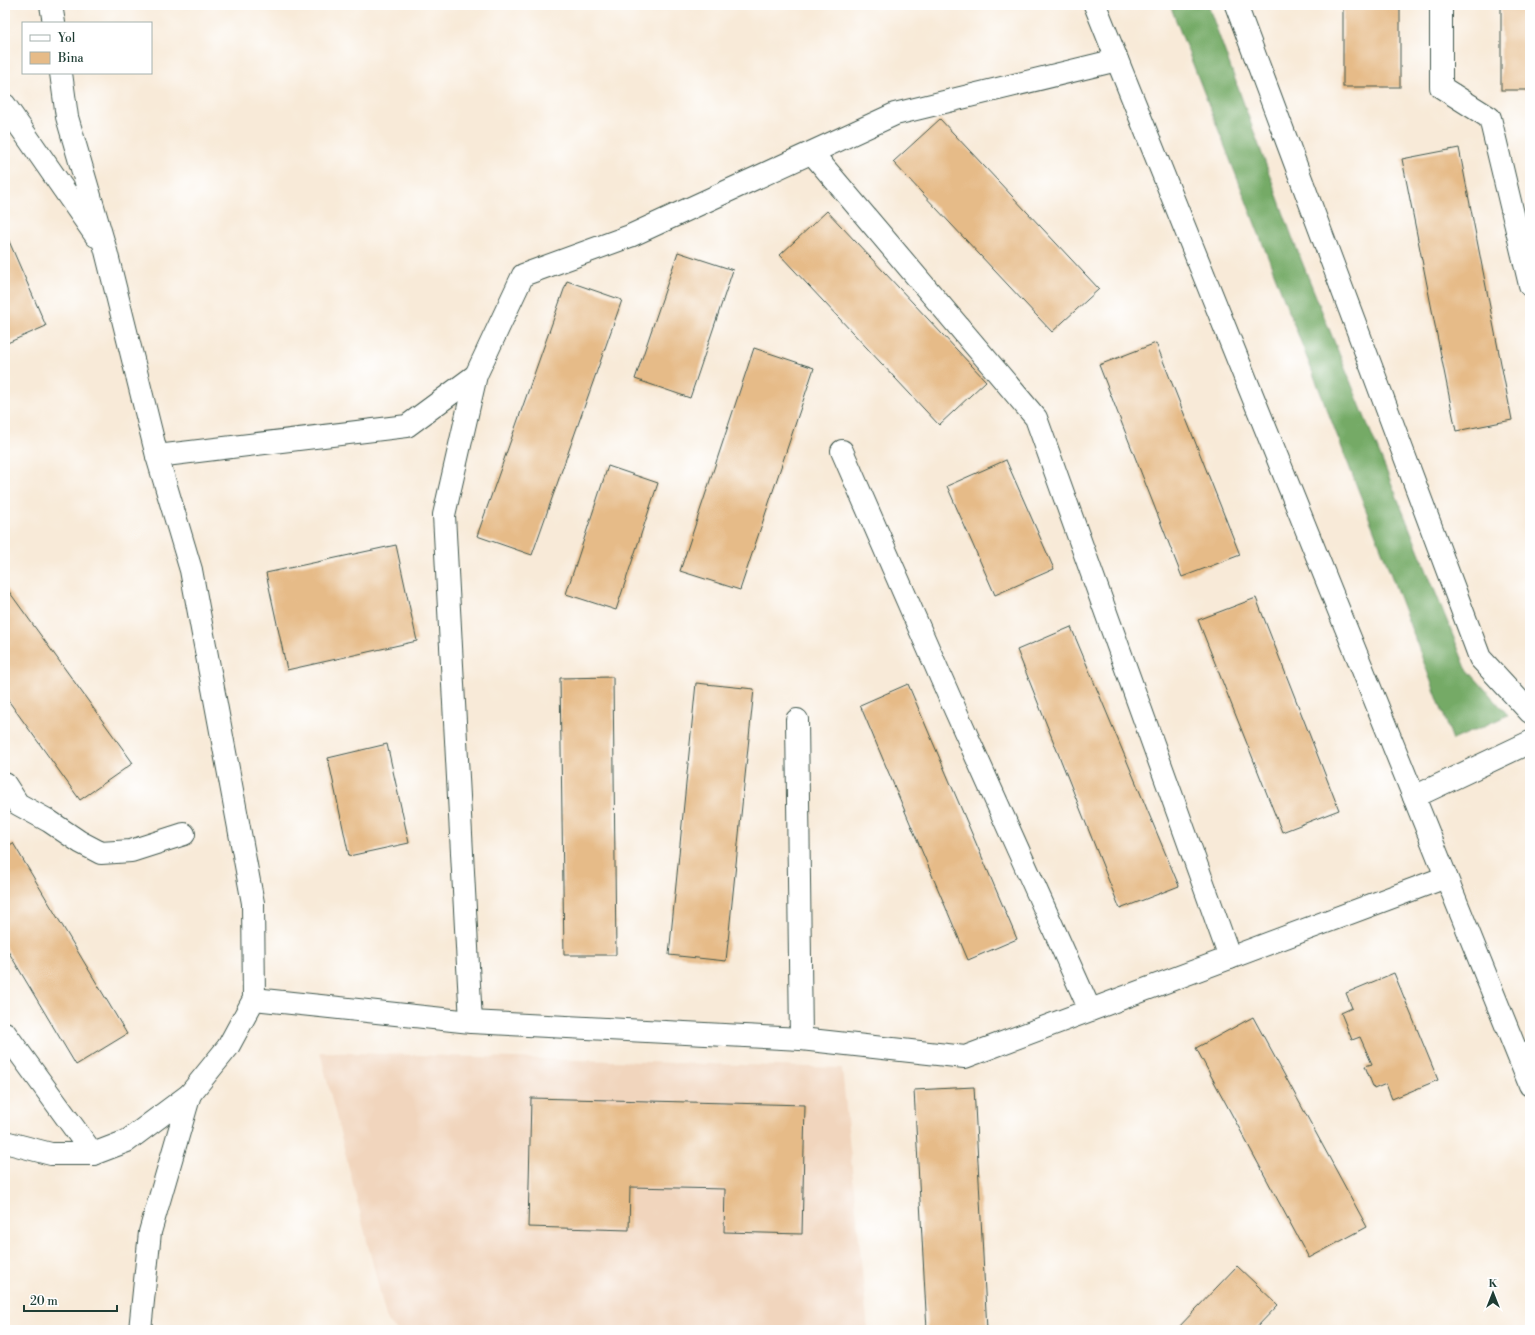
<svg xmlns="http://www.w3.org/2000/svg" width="1535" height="1335" font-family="'Libre Bodoni',serif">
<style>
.built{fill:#f1d5bd}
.forest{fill:#74aa66;stroke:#4a744d}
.building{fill:#e6bb88}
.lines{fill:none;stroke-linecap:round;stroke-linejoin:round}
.minor-casing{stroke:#40574d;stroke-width:24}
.minor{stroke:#fff;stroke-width:22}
</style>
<rect width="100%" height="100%" fill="#fff"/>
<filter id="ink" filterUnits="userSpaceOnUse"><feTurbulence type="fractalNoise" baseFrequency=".025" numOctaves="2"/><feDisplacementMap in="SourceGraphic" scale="8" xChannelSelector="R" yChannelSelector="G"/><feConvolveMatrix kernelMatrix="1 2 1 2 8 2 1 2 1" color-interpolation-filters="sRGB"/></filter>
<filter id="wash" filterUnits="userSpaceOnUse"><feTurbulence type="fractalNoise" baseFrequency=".012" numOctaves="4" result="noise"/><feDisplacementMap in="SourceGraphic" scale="16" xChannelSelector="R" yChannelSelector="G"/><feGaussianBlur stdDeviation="0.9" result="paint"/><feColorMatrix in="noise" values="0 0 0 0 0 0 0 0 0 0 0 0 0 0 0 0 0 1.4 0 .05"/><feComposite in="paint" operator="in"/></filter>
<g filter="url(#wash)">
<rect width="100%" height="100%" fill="#f8ead8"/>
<path class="built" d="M 320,1052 L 842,1068 L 868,1330 L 396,1330 L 387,1321 Z"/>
<path class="forest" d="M 1170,5 L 1208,5 L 1294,242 L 1466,668 L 1508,715 L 1453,740 L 1382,551 Z"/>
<g id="blocks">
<g class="building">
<rect x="1343" y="5" width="57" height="82"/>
<rect x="1501" y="5" width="29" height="85"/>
<path d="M 940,119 L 1099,289 L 1052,332 L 893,162 Z"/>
<path d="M 1459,148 L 1512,420 L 1456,431 L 1402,159 Z"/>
<path d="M 827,211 L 986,381 L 939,425 L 780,255 Z"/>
<path d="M 5,232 L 46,326 L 5,344 Z"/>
<path d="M 678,252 L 733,270 L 690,398 L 635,379 Z"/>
<path d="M 567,281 L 622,300 L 532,555 L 477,536 Z"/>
<path d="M 1156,343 L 1240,555 L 1182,577 L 1099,365 Z"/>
<path d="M 754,348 L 814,368 L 740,590 L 680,571 Z"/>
<path d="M 1006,460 L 1054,569 L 995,595 L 947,486 Z"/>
<path d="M 608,466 L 658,483 L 616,610 L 566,594 Z"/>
<path d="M 396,545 L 417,641 L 287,670 L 266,573 Z"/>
<path d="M 5,586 L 133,763 L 80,800 L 5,696 Z"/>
<path d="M 1256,598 L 1339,810 L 1282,832 L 1198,620 Z"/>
<path d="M 1071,627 L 1179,886 L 1120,909 L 1017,650 Z"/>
<path d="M 613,677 L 616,955 L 564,955 L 560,678 Z"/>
<path d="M 696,683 L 754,689 L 726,961 L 669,955 Z"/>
<path d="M 908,684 L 1017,939 L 968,960 L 860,705 Z"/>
<path d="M 387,744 L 409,843 L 349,856 L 328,758 Z"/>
<path d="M 13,843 L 127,1034 L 76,1065 L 5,946 L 5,848 Z"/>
<path d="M 1394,973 L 1438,1080 L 1392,1099 L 1386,1084 L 1374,1089 L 1365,1066 L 1372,1064 L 1360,1037 L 1352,1040 L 1341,1013 L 1352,1008 L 1346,993 Z"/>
<path d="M 1253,1017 L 1367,1227 L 1309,1258 L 1196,1048 Z"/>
<path d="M 974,1087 L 987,1330 L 927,1330 L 914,1090 Z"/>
<path d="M 531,1098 L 805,1105 L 802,1234 L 724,1232 L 725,1189 L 630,1187 L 629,1230 L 528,1227 Z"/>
<path d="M 1237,1266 L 1278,1305 L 1254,1330 L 1176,1330 Z"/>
</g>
</g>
</g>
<g filter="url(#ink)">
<use href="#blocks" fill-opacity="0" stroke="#40574d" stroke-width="1"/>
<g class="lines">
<defs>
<g id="minor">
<path d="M 51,5 L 54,23"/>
<path d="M 1095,5 L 1530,1085"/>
<path d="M 1236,5 L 1480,658 L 1530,712"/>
<path d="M 1441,5 L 1441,87 L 1490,118 L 1530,285"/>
<path d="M 5,105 L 96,236"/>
<path d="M 812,153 L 1036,418 L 1230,958"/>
<path d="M 842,451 L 949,696 L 1090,1010"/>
<path d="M 157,456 L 407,426 L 476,375"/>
<path d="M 797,720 L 801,1039"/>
<path d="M 5,784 L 18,804 L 49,821 L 80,842 L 101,853 L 131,851 L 184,834"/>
<path d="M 1414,797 L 1530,742"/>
<path d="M 254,999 L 471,1022 L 801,1039 L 965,1057 L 1446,877"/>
<path d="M 471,1022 L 444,515 L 476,375 L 523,275 L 630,236 L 895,114 L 1117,60"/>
<path d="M 5,1033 L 93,1154"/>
<path d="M 5,1142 L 51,1154 L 93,1154 L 127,1141 L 190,1094 L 228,1047 L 254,999 L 253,903 L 191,570 L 157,456 L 106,251 L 67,117 L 61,73"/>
<path d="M 140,1330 L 150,1232 L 190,1094"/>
</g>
</defs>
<use href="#minor" class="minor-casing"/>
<use href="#minor" class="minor"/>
</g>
</g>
<rect width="1535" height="1335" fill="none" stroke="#fff" stroke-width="20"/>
<rect x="22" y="22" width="130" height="52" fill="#ffffff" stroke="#a5b1ae"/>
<rect x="30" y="35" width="20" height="6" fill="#ffffff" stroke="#a5b1ae"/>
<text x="58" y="42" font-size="12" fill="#1f3d34">Yol</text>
<rect x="30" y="52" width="20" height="12" fill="#e6bb88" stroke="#a5b1ae"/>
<text x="58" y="62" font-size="12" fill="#1f3d34">Bina</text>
<g transform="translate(1493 1293)" stroke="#ffffff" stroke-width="3" paint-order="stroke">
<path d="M0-3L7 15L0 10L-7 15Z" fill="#1f3d34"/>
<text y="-6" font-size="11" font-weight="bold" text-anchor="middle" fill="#1f3d34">K</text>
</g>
<path d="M24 1305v6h93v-6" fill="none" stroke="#1f3d34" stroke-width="2"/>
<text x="30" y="1305" font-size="12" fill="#1f3d34" stroke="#ffffff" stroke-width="3" paint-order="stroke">20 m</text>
</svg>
